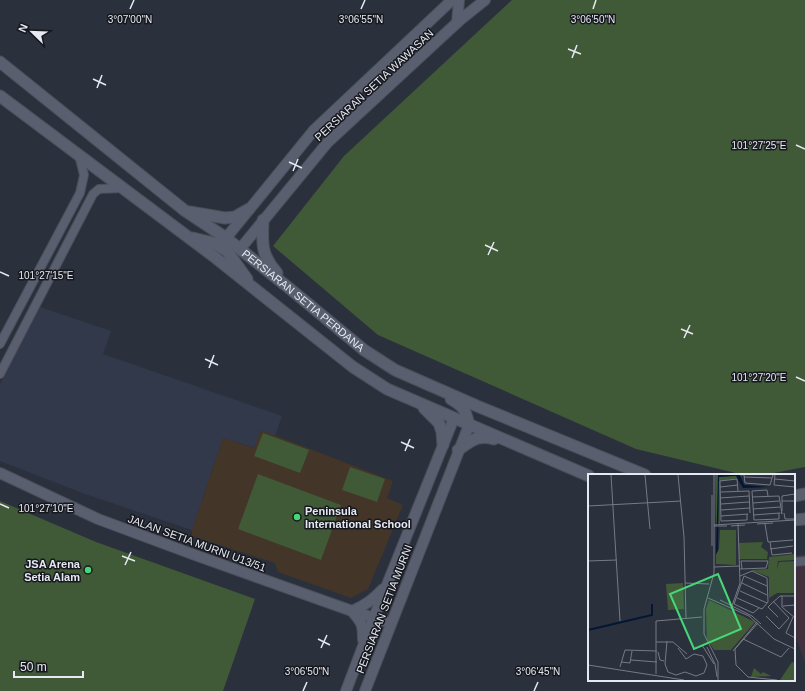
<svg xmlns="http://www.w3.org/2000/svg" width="805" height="691" font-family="Arial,sans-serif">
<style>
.built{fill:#32394b}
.education{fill:#433527}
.medical{fill:#42323e}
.green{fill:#405937}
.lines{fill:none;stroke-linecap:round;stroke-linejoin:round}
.minor-casing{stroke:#4a4e5a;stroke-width:10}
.tertiary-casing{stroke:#4a4e5a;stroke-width:12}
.secondary-casing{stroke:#4a4e5a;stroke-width:13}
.minor{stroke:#595f6e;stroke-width:8}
.tertiary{stroke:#595f6e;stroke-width:10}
.secondary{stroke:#595f6e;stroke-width:11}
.ticks{fill:none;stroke:#e6e9f2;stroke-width:1.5}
.poi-dot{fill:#48d778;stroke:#16181e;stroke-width:1.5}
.labels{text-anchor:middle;stroke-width:3;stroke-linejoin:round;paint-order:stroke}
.street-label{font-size:11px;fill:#e6e9f2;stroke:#16181e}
.poi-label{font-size:11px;font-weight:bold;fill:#e6e9f2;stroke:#16181e;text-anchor:start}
.inset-river{fill:none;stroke:#031735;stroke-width:2}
.inset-road{fill:none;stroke:#767a85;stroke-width:1}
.view{fill:#48d778;fill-opacity:0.15;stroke:#48d778;stroke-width:2}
.inset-edge{fill:none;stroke:#e6e9f2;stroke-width:2}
.ticks-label{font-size:10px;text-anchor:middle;fill:#e6e9f2;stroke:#16181e;stroke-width:3;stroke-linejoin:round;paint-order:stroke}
</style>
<rect width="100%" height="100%" fill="#2b303d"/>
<path class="built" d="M 40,307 L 111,331 L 103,354 L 282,416 L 275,436 L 261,431 L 255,448 L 223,438 L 192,530 L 85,494 L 0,461 L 0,384 Z"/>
<path class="education" d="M 261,430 L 393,481 L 387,498 L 403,505 L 368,589 L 351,598 L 278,572 L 275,563 L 192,536 L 192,530 L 223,438 L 254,448 Z"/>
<path class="medical" d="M 805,554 L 805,662 L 795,635 L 794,628 L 794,556 Z"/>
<g class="green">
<path d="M 512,0 L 805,0 L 805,467 L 763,475 L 744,475 L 636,449 L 378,335 L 273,246 L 344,156 Z"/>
<path d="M 263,433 L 309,450 L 300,473 L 254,456 Z"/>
<path d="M 350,467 L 385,479 L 377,502 L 342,490 Z"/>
<path d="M 258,474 L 341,505 L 321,560 L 238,529 Z"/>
<path d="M 0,501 L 96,542 L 255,599 L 223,691 L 0,691 Z"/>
</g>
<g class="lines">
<defs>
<g id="minor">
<path d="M 0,344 L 80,193 L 84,175 L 79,155"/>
<path d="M 0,374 L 93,194 L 99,189 L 123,188"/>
<path d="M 794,562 L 805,561"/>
</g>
<g id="tertiary">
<path d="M 457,23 L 459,0"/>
<path d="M 226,238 L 314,130 L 452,0"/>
<path d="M 240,249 L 328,142 L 460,20 L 485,0"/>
<path d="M 0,473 L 98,519 L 192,554 L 352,611 L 391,623"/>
<path d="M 352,611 C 366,605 372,600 383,589"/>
<path d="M 352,611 C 362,623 363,624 363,640"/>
<path d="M 346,691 L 374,617 L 454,418"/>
<path d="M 365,691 L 469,425"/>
</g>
<g id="secondary">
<path id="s1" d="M 0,62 L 184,210 L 226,238 L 289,288 L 364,350 L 395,370 L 477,406 L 645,475"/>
<path d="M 0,96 L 212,255 L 353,367 L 387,389 L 589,476"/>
<path d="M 190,212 L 225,218 L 235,217 L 249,209"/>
<path d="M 263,220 C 262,243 261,255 277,273"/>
<path d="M 193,238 L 214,243 L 227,251 L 247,279"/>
<path d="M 451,399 C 465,407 465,410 469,425"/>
<path d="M 424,408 L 439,423 L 442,432 L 443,445"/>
<path d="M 458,450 C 471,441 478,434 494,439"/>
<path d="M 794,496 L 805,494"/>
<path d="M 794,520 L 805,519"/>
</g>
</defs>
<use href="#minor" class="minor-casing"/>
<use href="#tertiary" class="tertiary-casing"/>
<use href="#secondary" class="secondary-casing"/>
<use href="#minor" class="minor"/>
<use href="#tertiary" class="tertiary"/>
<use href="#secondary" class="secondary"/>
</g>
<path class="ticks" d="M 130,9 L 134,0M 361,9 L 365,0M 593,9 L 596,0M 568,49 L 581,54M 572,58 L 577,45M 93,79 L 106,85M 97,88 L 102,75M 796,145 L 805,149M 289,162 L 302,168M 293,171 L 298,159M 485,245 L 498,251M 488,255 L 494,242M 0,272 L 9,276M 681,329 L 693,334M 684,338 L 690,325M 205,359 L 218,365M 209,368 L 214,355M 796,377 L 805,381M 401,442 L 414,448M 405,451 L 410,439M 0,504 L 9,508M 122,556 L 135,561M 125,565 L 131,552M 318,639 L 330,645M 321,648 L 327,635M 303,691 L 307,682M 534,691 L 538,682"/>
<g class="poi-dot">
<circle cx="297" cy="517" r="4"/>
<circle cx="88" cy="570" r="4"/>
</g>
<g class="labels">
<g class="street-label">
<text transform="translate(374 85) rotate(-43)" y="4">PERSIARAN SETIA WAWASAN</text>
<text dy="4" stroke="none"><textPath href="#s1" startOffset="386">PERSIARAN SETIA PERDANA</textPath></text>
<text transform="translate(197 543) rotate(20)" y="4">JALAN SETIA MURNI U13/51</text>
<text transform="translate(384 609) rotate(-69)" y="4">PERSIARAN SETIA MURNI</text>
</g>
<g class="poi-label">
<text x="305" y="515">Peninsula<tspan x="305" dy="13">International School</tspan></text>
<text x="80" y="568" text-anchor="end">JSA Arena<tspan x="80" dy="13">Setia Alam</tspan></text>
</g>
</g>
<g transform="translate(588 474)">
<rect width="207" height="207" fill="#2b303d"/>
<path d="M 127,1 L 155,1 L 151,4 L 132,7 L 132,50 L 128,49 ZM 132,56 L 148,56 L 148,91 L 128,90 L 128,81 L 131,75 ZM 175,68 L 173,73 L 180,78 L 179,85 L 151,85 L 151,69 ZM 207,80 L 207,86 L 190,87 L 189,96 L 191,88 L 207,87 L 207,119 L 189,119 L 181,124 L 181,103 L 163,96 L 180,95 L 181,83 ZM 95,109 L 96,135 L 80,136 L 78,110 ZM 121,126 L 167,148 L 143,176 L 126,176 L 119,165 L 118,135 ZM 204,188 L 207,189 L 207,206 L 192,206 ZM 166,194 L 173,200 L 175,198 L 183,202 L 163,203 Z" fill="#405937"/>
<path d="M 130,1 L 152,1 L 156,11 L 182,13 L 155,14 L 148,2 L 131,3 L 130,76 L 128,80 Z" fill="#031735"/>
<path class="inset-river" d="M 0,156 L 64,141 L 64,130"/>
<path class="inset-road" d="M 23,1 L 32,147M 57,1 L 62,55M 90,1 L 96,63 L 98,145M 126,1 L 126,99 L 116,135 L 116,160 L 130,188 L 130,206M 156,1 L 157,9 L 182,11 L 185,1M 187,1 L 186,11 L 207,13M 156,3 L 184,4M 187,5 L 207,7M 132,13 L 150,11M 150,17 L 149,5 L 132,7 L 133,47 L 159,46 L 159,40M 133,18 L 161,17 L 162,39M 124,21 L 124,72M 180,22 L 179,16 L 164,17 L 166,46 L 191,45 L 191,39M 164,23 L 191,22 L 194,40 L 193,38M 132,24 L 161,22M 194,27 L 207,27M 165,29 L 191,27M 133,30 L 161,28M 0,32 L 93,27M 165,35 L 192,33M 133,36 L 162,34M 194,37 L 194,22 L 207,20M 196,39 L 197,45 L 207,45M 165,41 L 192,39M 133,42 L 160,40M 169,50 L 185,49M 177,50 L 180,68 L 205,66M 126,51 L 207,46M 126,52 L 139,52M 143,52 L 157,51M 182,68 L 184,81 L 204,79M 182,75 L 205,72M 0,87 L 29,86M 126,93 L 151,92M 152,95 L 178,94 L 180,87 L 153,87 L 154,95M 156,102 L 146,130 L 165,139 L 171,134M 156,102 L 179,112M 97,109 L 121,110M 154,109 L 179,121M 152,117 L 179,129M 194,122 L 194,133 L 207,144M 120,124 L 161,142 L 186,165 L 207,175M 149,124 L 174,135 L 180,128 L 179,104 L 164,97 L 152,102M 132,126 L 164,142 L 173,150M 144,132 L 152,109 L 150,50M 195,132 L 207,131M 178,142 L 191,155 L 201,144 L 185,127M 190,143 L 180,133 L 183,130 L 192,122 L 207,122M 205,143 L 198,159 L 207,164M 170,149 L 147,175 L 148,191 L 160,203 L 189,206M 155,165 L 193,183 L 201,174M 79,167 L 77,190 L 80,198 L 88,201 L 97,198 L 108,202 L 116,199 L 119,191 L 115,182 L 106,180 L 98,185 L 90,174M 68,168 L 85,168 L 99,180M 114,171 L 126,190M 119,173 L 127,190 L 129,203M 145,177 L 169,148M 70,178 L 72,186 L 76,187M 43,186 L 69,188M 33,188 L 42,189 L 44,177M 0,191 L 96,206M 32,193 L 37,176 L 69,177M 68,200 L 68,147 L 114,143"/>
<path class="view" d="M 130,100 L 153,155 L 106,175 L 82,120 Z"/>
<rect width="207" height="207" class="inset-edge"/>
</g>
<g class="ticks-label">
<text x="130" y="23">3°07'00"N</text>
<text x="361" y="23">3°06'55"N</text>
<text x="593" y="23">3°06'50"N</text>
<text x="759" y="149">101°27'25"E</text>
<text x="46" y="279">101°27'15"E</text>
<text x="759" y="381">101°27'20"E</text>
<text x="46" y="512">101°27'10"E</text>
<text x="307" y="675">3°06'50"N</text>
<text x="538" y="675">3°06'45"N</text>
</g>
<g transform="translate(32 32) rotate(293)" stroke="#16181e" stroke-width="3" paint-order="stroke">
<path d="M0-3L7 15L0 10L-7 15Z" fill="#e6e9f2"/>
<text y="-6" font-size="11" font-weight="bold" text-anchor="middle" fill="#e6e9f2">N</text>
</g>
<path d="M14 671v6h69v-6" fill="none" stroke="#e6e9f2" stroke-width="2"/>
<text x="20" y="671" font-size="12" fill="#e6e9f2" stroke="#16181e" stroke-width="3" paint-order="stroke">50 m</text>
</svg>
